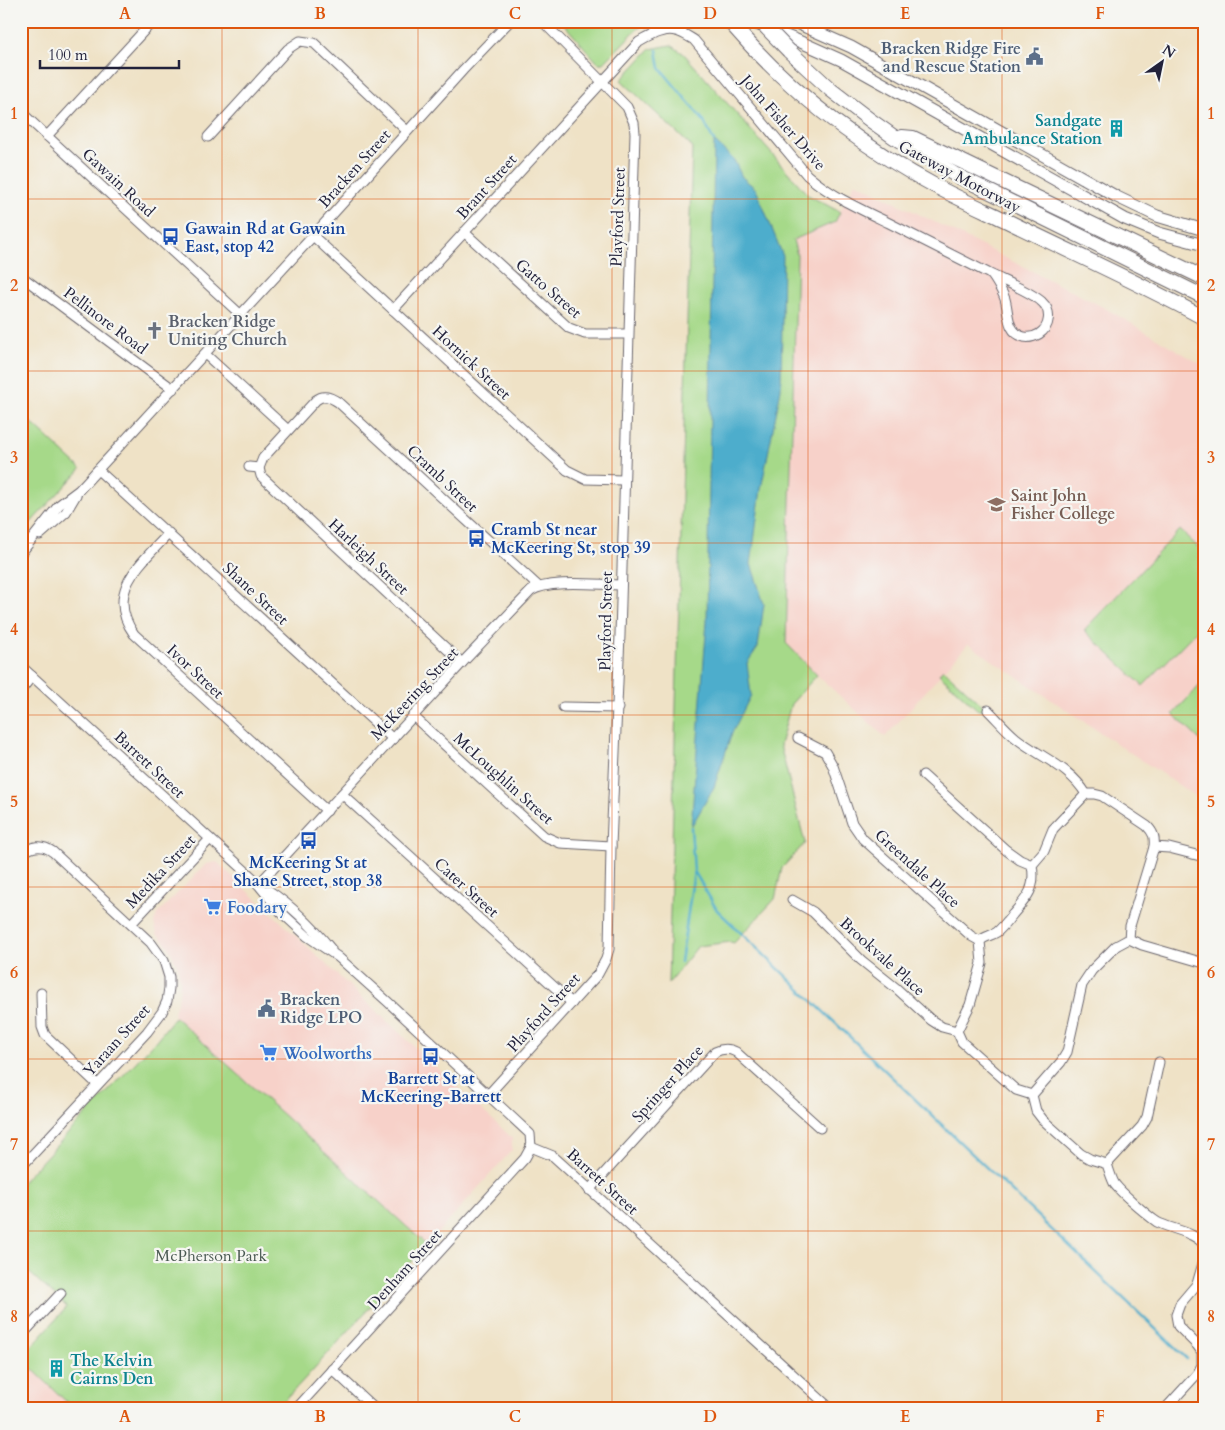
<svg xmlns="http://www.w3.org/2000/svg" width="1225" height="1430" font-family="Cardo,serif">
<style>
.built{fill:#f7d1c9}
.green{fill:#a6d989;stroke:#647e62}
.water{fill:#4dadcc;stroke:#386884}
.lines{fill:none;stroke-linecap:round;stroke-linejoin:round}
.stream{stroke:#4dadcc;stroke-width:2.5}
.minor-casing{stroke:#6a656c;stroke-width:11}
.major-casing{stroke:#6a656c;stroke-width:13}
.highway-casing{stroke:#6a656c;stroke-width:16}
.minor{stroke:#fff;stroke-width:9}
.major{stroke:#fff;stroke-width:11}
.highway{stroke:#fff;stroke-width:14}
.highway-bridge-casing{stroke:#6a656c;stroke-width:16;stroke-linecap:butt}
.highway-bridge{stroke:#fff;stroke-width:14}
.grid{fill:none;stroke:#de560e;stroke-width:1;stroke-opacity:0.55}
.labels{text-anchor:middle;stroke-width:4.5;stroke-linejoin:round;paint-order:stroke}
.service-label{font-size:16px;font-weight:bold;fill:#4e5e75;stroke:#f6f6f2;text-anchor:end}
.culture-label{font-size:16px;font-weight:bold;fill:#0d838f;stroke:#f6f6f2;text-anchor:end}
.street-label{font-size:16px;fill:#22223b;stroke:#f6f6f2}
.transit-label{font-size:16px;font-weight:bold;fill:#164399;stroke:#f6f6f2;text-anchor:start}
.worship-label{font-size:16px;font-weight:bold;fill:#5b616d;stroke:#f6f6f2;text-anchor:start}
.education-label{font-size:16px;font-weight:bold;fill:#785e54;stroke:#f6f6f2;text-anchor:start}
.shop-label{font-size:16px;font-weight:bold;fill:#366cbe;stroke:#f6f6f2;text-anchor:start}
.park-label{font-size:16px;fill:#4a5952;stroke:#f6f6f2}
.neatline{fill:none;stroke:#de560e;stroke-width:2}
.grid-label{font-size:16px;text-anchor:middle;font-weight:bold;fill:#de560e}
</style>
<rect width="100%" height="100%" fill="#f6f6f2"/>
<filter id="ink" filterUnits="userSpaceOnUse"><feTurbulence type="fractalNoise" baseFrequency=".02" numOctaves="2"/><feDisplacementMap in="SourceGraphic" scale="10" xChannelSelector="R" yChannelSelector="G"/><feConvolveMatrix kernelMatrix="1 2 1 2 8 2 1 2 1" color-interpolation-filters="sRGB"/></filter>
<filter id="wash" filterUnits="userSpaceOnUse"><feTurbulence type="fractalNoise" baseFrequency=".0096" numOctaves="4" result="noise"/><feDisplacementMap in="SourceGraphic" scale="20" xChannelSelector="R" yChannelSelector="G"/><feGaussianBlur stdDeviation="1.12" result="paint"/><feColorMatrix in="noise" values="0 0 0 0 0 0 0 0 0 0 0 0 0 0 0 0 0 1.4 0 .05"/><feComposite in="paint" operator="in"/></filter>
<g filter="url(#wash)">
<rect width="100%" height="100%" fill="#efe2c6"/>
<g class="built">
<path d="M 855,182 L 1105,308 L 1204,366 L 1204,802 L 968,644 L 885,737 L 817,675 L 786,643 L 797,255 L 793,240 L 835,222 Z"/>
<path d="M 217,862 L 512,1138 L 512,1150 L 427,1245 L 175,1017 L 174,1012 L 179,996 L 180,981 L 178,967 L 168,946 L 157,934 L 154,923 L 157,914 L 206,864 Z"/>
<path d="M 21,1358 L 74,1409 L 21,1409 Z"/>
</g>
<g class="green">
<path d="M 561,21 L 664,21 L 644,24 L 634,32 L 604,63 L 598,63 Z"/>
<path d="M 671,45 L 684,54 L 808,195 L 840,212 L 835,222 L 793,240 L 797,255 L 786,643 L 817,675 L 791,704 L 780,745 L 805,843 L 782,868 L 775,899 L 734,943 L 731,942 L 698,946 L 668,984 L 692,147 L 621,80 L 650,49 Z"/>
<path d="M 21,413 L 81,469 L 21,533 Z"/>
<path d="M 1180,530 L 1204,553 L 1204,623 L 1143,686 L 1084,630 Z"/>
<path d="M 943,669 L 988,710 L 978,710 L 939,674 Z"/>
<path d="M 1204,681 L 1204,744 L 1173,714 Z"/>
<path d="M 175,1017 L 427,1245 L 277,1409 L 74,1409 L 21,1358 L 67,1307 L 21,1265 L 21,1183 L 153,1044 Z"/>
</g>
<path class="water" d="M 714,141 L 734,160 L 742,177 L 756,189 L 783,256 L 781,389 L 761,489 L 751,564 L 764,604 L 758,647 L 747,663 L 751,695 L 732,733 L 714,787 L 691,827 L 707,621 Z"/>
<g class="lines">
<g class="stream">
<path d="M 657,50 L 660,68 L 703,120 L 714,141"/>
<path d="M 694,871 L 717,910 L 1187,1359"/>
<path d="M 681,962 L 694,871 L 691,827"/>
</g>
</g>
</g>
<g filter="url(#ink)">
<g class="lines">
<defs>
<g id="minor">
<path d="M 21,112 L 241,315"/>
<path d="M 47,136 L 153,21"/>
<path d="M 208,137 L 288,49 L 300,41 L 314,43 L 407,131"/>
<path d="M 464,232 L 569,328 L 585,334 L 628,334"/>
<path d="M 313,236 L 567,470 L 585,479 L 624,480"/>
<path d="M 21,276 L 173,389"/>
<path d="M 393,310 L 639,42 C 650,36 662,28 676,31 C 682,32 689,37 694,40 L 807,175 C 831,196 860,209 889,223 C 922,240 955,256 988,273 C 1001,280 1032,292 1042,302 C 1052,311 1050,327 1039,334 C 1034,337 1029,338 1024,337 C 1006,332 1009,312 1005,299 C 1002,290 997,283 992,275"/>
<path d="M 205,354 L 288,430"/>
<path d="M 249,467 L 259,468"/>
<path d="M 98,470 L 393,739"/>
<path d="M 169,533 C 141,564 104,591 134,634 L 327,811"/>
<path d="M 40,535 L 66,512 L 76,495"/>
<path d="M 21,553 L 59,505 L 79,490 L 313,236 L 463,70 L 510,21"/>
<path d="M 462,663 L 261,476 L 259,468 L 263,458 L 316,400 C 324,394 330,397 338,402 L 538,586"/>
<path d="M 21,666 L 253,878 L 281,912 L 307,936 L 338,957 L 388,1002 L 530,1134 L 531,1147 L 525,1158 L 296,1409"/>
<path d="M 21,690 L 32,676"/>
<path d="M 563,707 L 618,708"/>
<path d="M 988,710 C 997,719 1006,730 1016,738 C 1040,757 1070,767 1086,794"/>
<path d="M 413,716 L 544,836 L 560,843 L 611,846"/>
<path d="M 798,738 L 825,752 L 833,766 L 852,823 L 863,839 L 971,936 L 980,941"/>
<path d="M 923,775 L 1006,850 L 1020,860 L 1032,865"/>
<path d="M 342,794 L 572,1003"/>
<path d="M 1086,794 L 1094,794 L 1102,796 L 1147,826 C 1154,833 1155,838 1154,847 L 1130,926 L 1129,939 L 1116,946 L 1092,970 L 1082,985 L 1067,1052 L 1061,1062 L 1032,1095 L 1016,1090 L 962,1042 L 957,1031 L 970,1005 L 982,963 L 980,941 C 985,936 991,936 997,932 C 1003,927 1008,920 1013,914 C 1028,897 1036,888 1032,865 L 1044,851 L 1053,829 Z"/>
<path d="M 1154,847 L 1169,848 L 1204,857"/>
<path d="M 21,855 C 31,845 42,844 53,852 L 151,943 L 164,961 L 169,977 L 169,988 L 167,1001 L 162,1012 L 147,1032 L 21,1167"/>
<path d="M 259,884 L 462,663 L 531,591 C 549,579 598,585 621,585"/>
<path d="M 268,890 C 292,906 312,926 331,949"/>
<path d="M 792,900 L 813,912 L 861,960 L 896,988 L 931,1020 L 942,1027 L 957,1031"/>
<path d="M 131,924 L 210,839"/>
<path d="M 1129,939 L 1142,945 L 1204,963"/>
<path d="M 41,993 L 42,1027 L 45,1035 L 97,1084"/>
<path d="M 488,1095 L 598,974 L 606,959 L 609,949 L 611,846 L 620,635 L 635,133 L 634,123 L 627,107 L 542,21"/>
<path d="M 1032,1095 L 1036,1111 L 1043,1120 L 1081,1154 L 1090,1159 L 1107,1164 C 1109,1170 1111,1177 1114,1183 C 1119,1191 1148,1216 1157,1222 C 1170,1229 1199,1233 1204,1246"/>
<path d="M 531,1147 L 553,1156 L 831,1409"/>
<path d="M 1107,1164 L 1142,1126 L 1147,1117 L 1159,1062"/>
<path d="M 589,1190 L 715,1052 C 723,1048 729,1048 736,1052 L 820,1128"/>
<path d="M 21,1336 L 61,1293"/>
<path d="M 332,1369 L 375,1409"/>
<path d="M 1165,1409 L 1198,1373 L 1202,1365 L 1202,1352 L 1197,1345 L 1178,1326 L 1176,1315 L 1180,1304 L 1197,1284 L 1204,1260"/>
</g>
<g id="major">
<path d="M 749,21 L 794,39 L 841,60 L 1125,219 L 1159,233 L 1204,245"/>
<path d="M 792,21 L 851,47 L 1117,197 L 1157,216 L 1204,230"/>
</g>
<g id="highway">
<path d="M 729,21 C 787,89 860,146 939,188 C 960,199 982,209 1003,219 C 1070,252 1138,282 1204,318"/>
<path d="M 789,51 L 831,90 L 870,120 L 894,137 L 954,174 L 1204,297"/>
<path d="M 902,137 L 913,138 L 1204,278"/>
</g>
</defs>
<use href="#minor" class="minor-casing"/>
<use href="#major" class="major-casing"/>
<use href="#highway" class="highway-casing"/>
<use href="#minor" class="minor"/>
<use href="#major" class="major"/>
<use href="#highway" class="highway"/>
<defs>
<path id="highway-bridge" d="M 760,21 L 789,51"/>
</defs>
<use href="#highway-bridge" class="highway-bridge-casing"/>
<use href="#highway-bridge" class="highway-bridge"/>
</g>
</g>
<path class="grid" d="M 222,21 L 222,1409M 418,21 L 418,1409M 612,21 L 612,1409M 808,21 L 808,1409M 1002,21 L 1002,1409M 21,199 L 1204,199M 21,371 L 1204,371M 21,543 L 1204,543M 21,715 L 1204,715M 21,887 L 1204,887M 21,1059 L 1204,1059M 21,1231 L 1204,1231"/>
<defs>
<symbol id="civic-bare" viewBox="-9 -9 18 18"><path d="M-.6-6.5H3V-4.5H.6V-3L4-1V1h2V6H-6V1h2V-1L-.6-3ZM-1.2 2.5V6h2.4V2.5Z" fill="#5c6f8a" stroke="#f6f6f2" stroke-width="2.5" paint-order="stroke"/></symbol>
<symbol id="building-bare" viewBox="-9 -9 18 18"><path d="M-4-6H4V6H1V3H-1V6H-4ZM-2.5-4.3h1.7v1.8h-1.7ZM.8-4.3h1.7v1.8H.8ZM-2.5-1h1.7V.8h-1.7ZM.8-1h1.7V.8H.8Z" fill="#0f9aa8" stroke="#f6f6f2" stroke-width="2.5" paint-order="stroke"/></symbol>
<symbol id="bus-bare" viewBox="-9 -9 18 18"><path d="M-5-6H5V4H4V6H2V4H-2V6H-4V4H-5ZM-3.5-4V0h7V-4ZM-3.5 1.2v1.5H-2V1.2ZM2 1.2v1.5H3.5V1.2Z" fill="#1a4fb4" stroke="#f6f6f2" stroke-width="2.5" paint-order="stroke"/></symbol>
<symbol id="church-bare" viewBox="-9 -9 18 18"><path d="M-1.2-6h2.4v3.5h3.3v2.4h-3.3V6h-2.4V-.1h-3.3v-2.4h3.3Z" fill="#6b7280" stroke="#f6f6f2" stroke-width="2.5" paint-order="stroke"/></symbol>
<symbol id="school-bare" viewBox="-9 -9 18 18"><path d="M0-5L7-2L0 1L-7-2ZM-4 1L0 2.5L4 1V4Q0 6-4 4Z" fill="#8d6e63" stroke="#f6f6f2" stroke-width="2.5" paint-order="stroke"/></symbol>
<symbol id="supermarket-bare" viewBox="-9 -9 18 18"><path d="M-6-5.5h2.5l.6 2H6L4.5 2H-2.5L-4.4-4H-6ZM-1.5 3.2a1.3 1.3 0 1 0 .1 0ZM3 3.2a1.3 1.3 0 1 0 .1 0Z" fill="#3f7fe0" stroke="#f6f6f2" stroke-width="2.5" paint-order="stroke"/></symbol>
</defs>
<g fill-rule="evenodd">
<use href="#civic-bare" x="1022" y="44" width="25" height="25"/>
<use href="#building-bare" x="1104" y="116" width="25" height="25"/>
<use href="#bus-bare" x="158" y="224" width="25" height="25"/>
<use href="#church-bare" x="142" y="318" width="25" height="25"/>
<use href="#school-bare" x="984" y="492" width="25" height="25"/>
<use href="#bus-bare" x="464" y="526" width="25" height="25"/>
<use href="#bus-bare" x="296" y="828" width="25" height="25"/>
<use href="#supermarket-bare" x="200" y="894" width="25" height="25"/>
<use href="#civic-bare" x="254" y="996" width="25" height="25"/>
<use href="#supermarket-bare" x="256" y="1040" width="25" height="25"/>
<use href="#bus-bare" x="418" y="1044" width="25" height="25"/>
<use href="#building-bare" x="44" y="1356" width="25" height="25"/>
</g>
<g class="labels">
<g class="service-label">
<text x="1021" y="54">Bracken Ridge Fire<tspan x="1021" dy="18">and Rescue Station</tspan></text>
<text x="280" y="1005" text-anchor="start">Bracken<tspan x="280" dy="18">Ridge LPO</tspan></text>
</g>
<g class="culture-label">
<text x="1102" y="126">Sandgate<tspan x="1102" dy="18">Ambulance Station</tspan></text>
<text x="70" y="1366" text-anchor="start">The Kelvin<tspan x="70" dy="18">Cairns Den</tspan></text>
</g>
<g class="street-label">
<text transform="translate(784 122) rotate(49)" y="6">John Fisher Drive</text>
<text transform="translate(354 168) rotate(-48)" y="6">Bracken Street</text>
<text transform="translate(960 176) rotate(28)" y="6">Gateway Motorway</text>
<text transform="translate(119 182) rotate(43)" y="6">Gawain Road</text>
<text transform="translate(486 186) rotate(-48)" y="6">Brant Street</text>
<text transform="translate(617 217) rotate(-88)" y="6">Playford Street</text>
<text transform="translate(549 288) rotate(41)" y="6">Gatto Street</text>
<text transform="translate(106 320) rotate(37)" y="6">Pellinore Road</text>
<text transform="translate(472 362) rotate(43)" y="6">Hornick Street</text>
<text transform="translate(443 478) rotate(43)" y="6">Cramb Street</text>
<text transform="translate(369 556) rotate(43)" y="6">Harleigh Street</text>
<text transform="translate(256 593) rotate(43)" y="6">Shane Street</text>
<text transform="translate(605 621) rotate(-89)" y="6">Playford Street</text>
<text transform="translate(196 671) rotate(43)" y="6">Ivor Street</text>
<text transform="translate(414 693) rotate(-47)" y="6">McKeering Street</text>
<text transform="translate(150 764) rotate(43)" y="6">Barrett Street</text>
<text transform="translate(504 778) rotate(42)" y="6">McLoughlin Street</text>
<text transform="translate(918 868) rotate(42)" y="6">Greendale Place</text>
<text transform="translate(160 871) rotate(-47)" y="6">Medika Street</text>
<text transform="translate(467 887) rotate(42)" y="6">Cater Street</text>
<text transform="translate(883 956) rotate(42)" y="6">Brookvale Place</text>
<text transform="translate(543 1012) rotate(-48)" y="6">Playford Street</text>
<text transform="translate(116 1040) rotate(-48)" y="6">Yaraan Street</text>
<text transform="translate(667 1083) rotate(-48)" y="6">Springer Place</text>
<text transform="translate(603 1181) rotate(42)" y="6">Barrett Street</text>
<text transform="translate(404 1269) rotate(-48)" y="6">Denham Street</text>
</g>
<g class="transit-label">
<text x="185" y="234">Gawain Rd at Gawain<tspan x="185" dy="18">East, stop 42</tspan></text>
<text x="491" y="535">Cramb St near<tspan x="491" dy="18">McKeering St, stop 39</tspan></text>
<text x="308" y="868" text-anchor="middle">McKeering St at<tspan x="308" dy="18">Shane Street, stop 38</tspan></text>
<text x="431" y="1084" text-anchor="middle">Barrett St at<tspan x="431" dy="18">McKeering-Barrett</tspan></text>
</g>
<g class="worship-label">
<text x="168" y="327">Bracken Ridge<tspan x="168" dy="18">Uniting Church</tspan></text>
</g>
<g class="education-label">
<text x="1011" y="501">Saint John<tspan x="1011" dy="18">Fisher College</tspan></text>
</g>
<g class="shop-label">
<text x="227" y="913">Foodary</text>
<text x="283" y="1059">Woolworths</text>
</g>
<g class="park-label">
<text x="211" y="1261">McPherson Park</text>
</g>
</g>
<rect width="1225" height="1430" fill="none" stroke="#f6f6f2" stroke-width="55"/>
<g transform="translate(1162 62) rotate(33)" stroke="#f6f6f2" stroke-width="4" paint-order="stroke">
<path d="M0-4L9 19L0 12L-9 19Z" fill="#22223b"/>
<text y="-8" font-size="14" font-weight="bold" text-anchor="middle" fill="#22223b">N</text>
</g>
<path d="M40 60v8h139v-8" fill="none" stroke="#22223b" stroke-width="2.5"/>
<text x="48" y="60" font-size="15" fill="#22223b" stroke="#f6f6f2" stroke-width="4" paint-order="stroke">100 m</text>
<rect x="28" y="28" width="1170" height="1374" class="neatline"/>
<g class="grid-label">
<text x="125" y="19">A</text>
<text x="320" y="19">B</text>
<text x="515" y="19">C</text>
<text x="710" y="19">D</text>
<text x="905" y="19">E</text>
<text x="1100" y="19">F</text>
<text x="14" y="119">1</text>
<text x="1211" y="119">1</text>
<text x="14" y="291">2</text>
<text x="1211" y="291">2</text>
<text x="14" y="463">3</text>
<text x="1211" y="463">3</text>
<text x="14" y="635">4</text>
<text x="1211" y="635">4</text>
<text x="14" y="807">5</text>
<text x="1211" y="807">5</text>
<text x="14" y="978">6</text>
<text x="1211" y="978">6</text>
<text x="14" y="1150">7</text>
<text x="1211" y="1150">7</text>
<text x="14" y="1322">8</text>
<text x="1211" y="1322">8</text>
<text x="125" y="1422">A</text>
<text x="320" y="1422">B</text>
<text x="515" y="1422">C</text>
<text x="710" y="1422">D</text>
<text x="905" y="1422">E</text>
<text x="1100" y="1422">F</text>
</g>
</svg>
